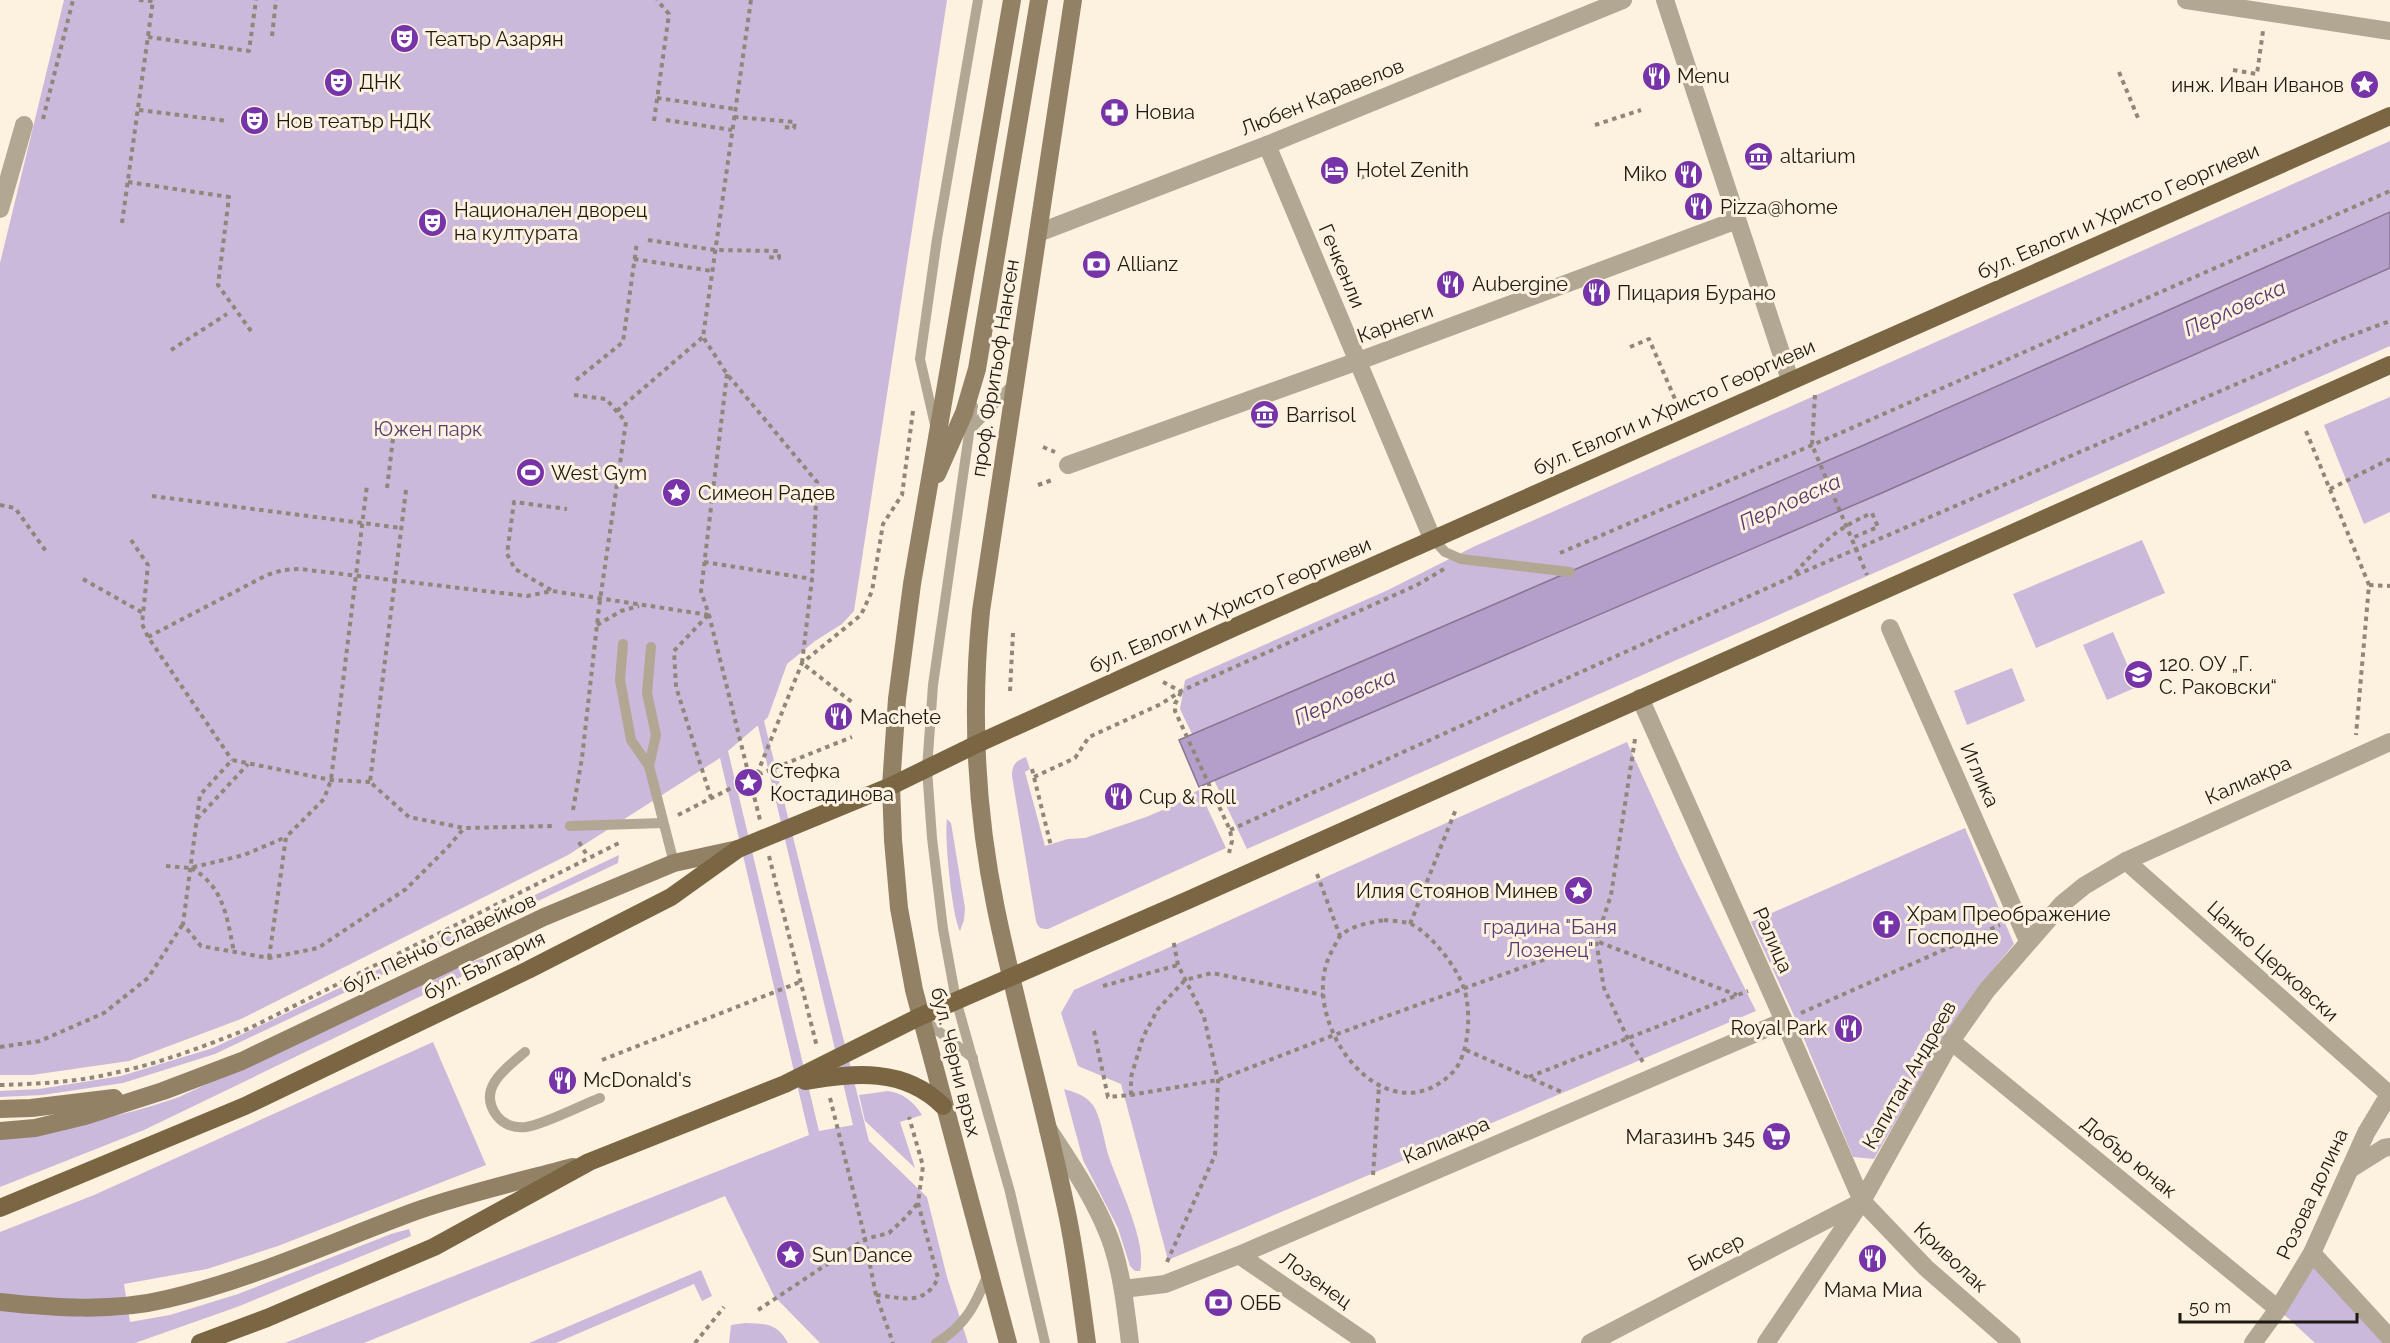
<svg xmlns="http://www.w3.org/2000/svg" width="2390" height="1343" font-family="Raleway,sans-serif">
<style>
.green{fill:#cab9db;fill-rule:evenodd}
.water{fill:#b49eca;stroke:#877692;stroke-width:1.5}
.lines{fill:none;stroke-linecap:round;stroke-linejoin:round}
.path{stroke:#8f877a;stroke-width:4;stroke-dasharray:4.5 4.5;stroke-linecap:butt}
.service{stroke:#b2a793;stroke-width:10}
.minor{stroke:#b2a793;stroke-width:18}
.secondary{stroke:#928165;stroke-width:18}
.primary{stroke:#7b6643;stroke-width:18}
.labels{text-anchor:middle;stroke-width:6;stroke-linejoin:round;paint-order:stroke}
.poi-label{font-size:20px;fill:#1e1911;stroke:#fdf2e0;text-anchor:start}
.street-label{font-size:20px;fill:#1e1911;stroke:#fdf2e0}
.park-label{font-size:20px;fill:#583972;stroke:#fdf2e0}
.water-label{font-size:21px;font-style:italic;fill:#53346c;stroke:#fdf2e0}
</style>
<rect width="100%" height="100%" fill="#fdf2e0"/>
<g class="green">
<path d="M 64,0 L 947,0 L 854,611 L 842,624 L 815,641 L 787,664 L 768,717 L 764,721 L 869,1141 L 927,1197 L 947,1277 L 968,1343 L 820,1343 L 774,1296 L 725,1196 L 364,1343 L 285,1343 L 809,1135 L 720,758 L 568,855 L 241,1019 L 129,1061 L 32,1075 L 0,1075 L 0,263 ZM 757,726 L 758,726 L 853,1125 L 819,1131 L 728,751 Z"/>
<path d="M 2390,141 L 2390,346 L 1247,849 L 1180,709 L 1185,680 L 1388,590 L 1473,547 Z"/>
<path d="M 2390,397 L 2390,512 L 2364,524 L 2324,425 Z"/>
<path d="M 2142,540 L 2165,593 L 2036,648 L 2013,594 Z"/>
<path d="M 2113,632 L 2137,687 L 2107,700 L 2083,645 Z"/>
<path d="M 2012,668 L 2025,701 L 1967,725 L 1954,691 Z"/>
<path d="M 1627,742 L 1681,860 L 1756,1011 L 1168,1260 L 1121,1084 L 1078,1066 L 1061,1013 L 1074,990 Z"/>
<path d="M 1026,757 L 1030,769 L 1025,772 L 1045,846 L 1068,839 L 1085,838 L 1146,817 L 1177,804 L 1188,795 L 1199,790 L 1226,848 L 1048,929 C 1041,929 1038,928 1036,921 L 1012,776 C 1012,764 1016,761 1026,757 Z"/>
<path d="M 947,819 L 951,823 L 965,908 L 964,920 L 960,931 C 952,918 944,835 947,819 Z"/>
<path d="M 1965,828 L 2014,944 C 1957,1011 1918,1083 1874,1159 L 1853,1157 L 1797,1022 L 1751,922 Z"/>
<path d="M 619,855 L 618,863 L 215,1054 L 123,1083 L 42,1095 L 0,1097 L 0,1091 L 39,1089 L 121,1076 L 213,1048 Z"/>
<path d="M 502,957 L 144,1130 L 0,1187 L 0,1138 C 61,1127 121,1118 179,1097 L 454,968 L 480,959 Z"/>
<path d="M 433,1042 L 486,1165 L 278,1246 L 207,1269 L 124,1284 L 130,1322 L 170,1315 L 238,1294 L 391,1234 L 409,1229 L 411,1236 L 237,1307 L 135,1343 L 0,1343 L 0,1232 L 94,1195 Z"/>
<path d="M 1064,1089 C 1074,1092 1085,1095 1092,1104 C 1101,1115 1104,1142 1109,1157 C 1118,1184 1148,1244 1140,1271 L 1135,1271 L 1130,1266 L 1118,1228 L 1083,1160 Z"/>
<path d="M 888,1091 C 903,1093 914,1102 922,1115 L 900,1122 L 915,1168 L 865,1121 L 859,1095 Z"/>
<path d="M 2312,1253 L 2390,1343 L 2315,1343 L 2278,1309 Z"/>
<path d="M 701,1270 L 712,1296 L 702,1301 L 694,1284 L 556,1343 L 529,1343 Z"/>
<path d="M 745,1323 C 767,1324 777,1323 788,1343 L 729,1343 L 731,1325 Z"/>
</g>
<path class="water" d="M 2390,212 L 2390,268 L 1884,492 L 1199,787 L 1179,740 L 1864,445 Z"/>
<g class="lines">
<g class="path">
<path d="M 139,0 L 153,1"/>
<path d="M 751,0 L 703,337 L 727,374 L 817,482 L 812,579 L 802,663 L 853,703"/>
<path d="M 272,36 L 276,0"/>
<path d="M 148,37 L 249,51 L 256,0"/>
<path d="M 2233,70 L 2257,74 L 2263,31"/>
<path d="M 2119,72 L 2138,118"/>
<path d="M 657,98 L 735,109"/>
<path d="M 139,110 L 228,121"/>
<path d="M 734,117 L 795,122 L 794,128 L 782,127"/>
<path d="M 43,119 L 73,0"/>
<path d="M 666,120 L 732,130"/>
<path d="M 654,121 L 669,14 L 657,0"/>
<path d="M 1595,125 L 1641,110"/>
<path d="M 1360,178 L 1370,174"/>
<path d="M 128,182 L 229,197 L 218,285 L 251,331"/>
<path d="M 122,223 L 153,0"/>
<path d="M 648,240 L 715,250 L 779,251 L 779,258 L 766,257"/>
<path d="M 634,259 L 712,271"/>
<path d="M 1630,347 L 1649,339 L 1678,406"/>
<path d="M 171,350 L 227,314"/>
<path d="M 727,374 L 701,591 L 709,615 L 760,820"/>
<path d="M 576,380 L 623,342 L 637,242"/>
<path d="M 1815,395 L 1812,445 L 1867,575"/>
<path d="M 617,411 L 703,337"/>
<path d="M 2306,431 L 2369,585 L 2356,735"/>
<path d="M 1043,447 L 1055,452"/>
<path d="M 1038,485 L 1055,479"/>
<path d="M 387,488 L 393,439"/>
<path d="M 2330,489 L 2390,459"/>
<path d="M 406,490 L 370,782 L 409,817 L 464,828 L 555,826"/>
<path d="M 152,496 L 401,528"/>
<path d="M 0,505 L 15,508 L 48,554"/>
<path d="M 131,540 L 148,565 L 142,624 L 148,637 L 232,760"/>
<path d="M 1560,553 L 1838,434 L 2390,191"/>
<path d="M 704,562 L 812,579"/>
<path d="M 1795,573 C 1822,543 1835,529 1872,513 L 1878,527 L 1852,538"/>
<path d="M 83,579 L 143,613"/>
<path d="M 2369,585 L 2390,586"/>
<path d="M 551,590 L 515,569 L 507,554 L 514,502 L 567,509"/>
<path d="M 708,615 L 674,651 L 676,687 L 711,798"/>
<path d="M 597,625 L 621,611 L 639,606"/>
<path d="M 148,637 L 267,575 L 283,570 L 300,569 L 527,596 L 552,591 L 709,615"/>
<path d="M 1163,682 L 1180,691"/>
<path d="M 1010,691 L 1013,633"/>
<path d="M 1181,692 L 1175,704 L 1175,711 L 1230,830 L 1232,841 L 1229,853"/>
<path d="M 1635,739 L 1611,895 L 1596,941 L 1604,988 L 1627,1037 L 1643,1062"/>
<path d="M 1032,769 L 1051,846"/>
<path d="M 757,774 L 802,663 L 861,615 L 872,591 L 883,524 L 902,495 L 913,411"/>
<path d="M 1034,777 L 1075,758 L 1089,737 L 1161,704 L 1181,691 L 1417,585 L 1444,569"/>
<path d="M 370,782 L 331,780 L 232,760 L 200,795 L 183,924 L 201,946 L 269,958 L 318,948 L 406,889 L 449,846 L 464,828"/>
<path d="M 573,810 L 582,758 L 599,607 L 626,422 L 606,399 L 574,395"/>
<path d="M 678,815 L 757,775 L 852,737"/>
<path d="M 197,819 L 248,764"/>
<path d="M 1230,830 L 1794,576 L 2331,343 L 2390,321"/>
<path d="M 579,842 L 588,857"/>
<path d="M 769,856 L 817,1047"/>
<path d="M 166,866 L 190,868 L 244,855 L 286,837"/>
<path d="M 191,868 C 224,886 227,918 234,952"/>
<path d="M 1317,874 L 1340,936"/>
<path d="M 1384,920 C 1392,921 1403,921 1411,924 C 1430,933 1456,966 1463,986 C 1472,1007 1470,1056 1452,1073 C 1383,1141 1294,1018 1332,951 C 1335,946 1337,939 1341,935 C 1353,925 1369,923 1384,920 Z"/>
<path d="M 1410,924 L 1456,809"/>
<path d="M 269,958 L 286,837 L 324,799 L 331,780 L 367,485"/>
<path d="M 1103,986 L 1178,965"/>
<path d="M 1801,1013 L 2000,925"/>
<path d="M 1094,1031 L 1108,1097 L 1131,1095 L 1218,1080 L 1334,1035 L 1596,941 L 1737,995"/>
<path d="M 0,1047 L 40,1041 L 104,1013 L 148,978 L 183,924"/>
<path d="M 1466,1050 L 1564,1093"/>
<path d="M 602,1060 L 800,982"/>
<path d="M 1529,1077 L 1748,991"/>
<path d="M 0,1085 C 38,1084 78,1082 114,1073 C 161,1063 205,1046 250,1028 L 619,843"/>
<path d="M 1131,1095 L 1131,1077 L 1143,1037 L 1158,1009 L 1185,980 L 1212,973 L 1323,995"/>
<path d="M 830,1098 L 863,1230 L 876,1295 L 893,1343"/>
<path d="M 1373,1175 L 1379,1086"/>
<path d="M 1167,1262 L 1215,1155 L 1218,1080 L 1204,1017 L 1178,965 L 1173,939"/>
<path d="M 876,1295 C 903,1298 925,1306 938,1278 L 918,1203 L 923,1166 L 909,1117"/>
<path d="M 758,1310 L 865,1239 L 889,1233 L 906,1217 L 918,1203"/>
<path d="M 695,1343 L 724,1307"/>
</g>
<g class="service">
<path d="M 973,406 L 933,685 L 927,769 L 932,838 L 943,929 L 956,1000 L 1010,1192 L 1045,1343"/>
<path d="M 935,425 L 920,359 L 937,239 L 978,0"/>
<path d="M 970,430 L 1013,384"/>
<path d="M 1432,538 L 1445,552 L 1461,559 L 1570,572"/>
<path d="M 623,644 L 620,680 L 631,740 L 649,766 L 674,863"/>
<path d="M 649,766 L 656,735 L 647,693 L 651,647"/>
<path d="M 570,826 L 663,823"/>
<path d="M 924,1020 L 973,1058"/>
<path d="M 525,1052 C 506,1068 476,1089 497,1116 C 504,1125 514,1128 526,1127 C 543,1125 582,1105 600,1098"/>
<path d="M 936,1343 C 966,1326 976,1303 989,1272"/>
</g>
<g class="minor">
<path d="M 1665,0 L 1790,380"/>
<path d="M 2186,0 L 2390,31"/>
<path d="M 1267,145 L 1432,538"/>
<path d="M 0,209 L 24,125"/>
<path d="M 1038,233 L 1267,145 L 1623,0"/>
<path d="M 1068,465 L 1372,356 L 1737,220"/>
<path d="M 1890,628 L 2028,941"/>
<path d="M 1640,698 L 1784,1021 L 1862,1201 L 1926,1268 L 2012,1343"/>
<path d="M 2126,861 L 2390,1095"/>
<path d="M 1951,1041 L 2278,1309"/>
<path d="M 1048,1129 C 1072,1165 1102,1210 1114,1251 C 1123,1281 1126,1312 1130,1343"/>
<path d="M 2349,1170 L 2384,1148 L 2390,1147"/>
<path d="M 2312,1253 L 2390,1338"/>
<path d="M 1239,1255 L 1367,1343"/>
<path d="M 1123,1289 L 1165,1284 L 1239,1255 L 1784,1021"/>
<path d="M 1590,1343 L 1861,1202"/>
<path d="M 1766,1343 L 1862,1201 L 1951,1041 L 1987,990 L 2062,904 L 2084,886 L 2126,861 L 2390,742"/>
<path d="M 2253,1343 L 2278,1309 L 2312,1253 L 2366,1133 L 2390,1093"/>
</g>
<g class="secondary">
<path d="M 1073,0 L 981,611 C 971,710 976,812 996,909 C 1017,1011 1046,1111 1067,1213 C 1076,1256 1081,1300 1087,1343"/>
<path d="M 937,474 L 964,413 L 977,369 L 1039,0"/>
<path d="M 0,1109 L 31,1108 L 114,1098"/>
<path d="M 0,1131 L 35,1128 L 85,1116 L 163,1091 L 242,1061 L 544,917 L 674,863 L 738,849"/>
<path d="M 0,1302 C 54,1308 114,1312 167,1299 C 253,1279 334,1241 416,1211 C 467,1193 521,1181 573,1167"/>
<path d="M 1008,1343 L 914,990 L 899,908 L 893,840 L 891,786 L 897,699 L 912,584 L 1012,0"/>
</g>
<g class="primary">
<path d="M 805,1081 C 855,1073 904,1067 943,1106"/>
<path d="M 0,1208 L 245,1106 L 528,970 L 671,897 L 738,849 L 891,786 L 977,744 L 1235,627 L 2390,116"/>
<path d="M 200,1343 L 267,1318 L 434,1247 L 589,1162 L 785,1084 L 919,1017 L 1186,901 L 2390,365"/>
</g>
</g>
<defs>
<symbol id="theatre-disc" viewBox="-11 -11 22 22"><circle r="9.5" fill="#7734a8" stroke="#fdf2e0"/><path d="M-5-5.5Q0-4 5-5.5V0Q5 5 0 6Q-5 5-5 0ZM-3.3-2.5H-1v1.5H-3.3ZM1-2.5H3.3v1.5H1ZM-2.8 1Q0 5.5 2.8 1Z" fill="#fff"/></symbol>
<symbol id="restaurant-disc" viewBox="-11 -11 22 22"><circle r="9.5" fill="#7734a8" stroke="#fdf2e0"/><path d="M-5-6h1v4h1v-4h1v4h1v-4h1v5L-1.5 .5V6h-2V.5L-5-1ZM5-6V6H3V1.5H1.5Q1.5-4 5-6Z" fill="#fff"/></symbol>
<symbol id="sight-disc" viewBox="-11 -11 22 22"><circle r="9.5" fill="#7734a8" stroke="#fdf2e0"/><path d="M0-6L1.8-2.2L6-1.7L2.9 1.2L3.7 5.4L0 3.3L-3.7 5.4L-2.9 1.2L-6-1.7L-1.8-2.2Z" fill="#fff"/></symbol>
<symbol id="pharmacy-disc" viewBox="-11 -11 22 22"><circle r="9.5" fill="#7734a8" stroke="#fdf2e0"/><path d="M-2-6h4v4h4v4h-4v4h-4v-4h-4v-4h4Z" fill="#fff"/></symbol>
<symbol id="museum-disc" viewBox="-11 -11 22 22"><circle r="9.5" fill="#7734a8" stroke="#fdf2e0"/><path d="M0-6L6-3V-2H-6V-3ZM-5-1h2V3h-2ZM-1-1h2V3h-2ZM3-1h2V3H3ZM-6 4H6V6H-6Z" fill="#fff"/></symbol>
<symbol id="hotel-disc" viewBox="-11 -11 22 22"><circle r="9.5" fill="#7734a8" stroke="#fdf2e0"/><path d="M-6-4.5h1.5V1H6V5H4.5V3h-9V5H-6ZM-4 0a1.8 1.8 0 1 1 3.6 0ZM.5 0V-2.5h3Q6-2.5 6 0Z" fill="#fff"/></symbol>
<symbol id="bank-disc" viewBox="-11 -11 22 22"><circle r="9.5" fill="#7734a8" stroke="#fdf2e0"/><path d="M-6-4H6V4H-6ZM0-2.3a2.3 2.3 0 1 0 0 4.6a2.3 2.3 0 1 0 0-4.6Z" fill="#fff"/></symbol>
<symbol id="stadium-disc" viewBox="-11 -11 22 22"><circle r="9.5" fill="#7734a8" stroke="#fdf2e0"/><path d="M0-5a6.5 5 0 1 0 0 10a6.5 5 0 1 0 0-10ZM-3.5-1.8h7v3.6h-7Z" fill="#fff"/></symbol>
<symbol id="school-disc" viewBox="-11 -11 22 22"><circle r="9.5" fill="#7734a8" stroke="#fdf2e0"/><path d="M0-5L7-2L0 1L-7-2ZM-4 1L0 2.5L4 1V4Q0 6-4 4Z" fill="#fff"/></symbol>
<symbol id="church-disc" viewBox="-11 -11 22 22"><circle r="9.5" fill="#7734a8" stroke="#fdf2e0"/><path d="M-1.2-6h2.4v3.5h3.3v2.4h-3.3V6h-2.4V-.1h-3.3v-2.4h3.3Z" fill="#fff"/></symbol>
<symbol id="supermarket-disc" viewBox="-11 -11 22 22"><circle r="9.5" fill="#7734a8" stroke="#fdf2e0"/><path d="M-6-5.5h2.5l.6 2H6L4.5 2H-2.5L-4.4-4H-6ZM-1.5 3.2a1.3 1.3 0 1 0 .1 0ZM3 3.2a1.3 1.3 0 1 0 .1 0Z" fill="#fff"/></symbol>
</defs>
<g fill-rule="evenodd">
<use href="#theatre-disc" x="388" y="22" width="33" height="33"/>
<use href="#restaurant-disc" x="1640" y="60" width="33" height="33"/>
<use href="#theatre-disc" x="322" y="66" width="33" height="33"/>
<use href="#sight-disc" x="2348" y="68" width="33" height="33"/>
<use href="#pharmacy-disc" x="1098" y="96" width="33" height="33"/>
<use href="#theatre-disc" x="238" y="104" width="33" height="33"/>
<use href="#museum-disc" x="1742" y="140" width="33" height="33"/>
<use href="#hotel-disc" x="1318" y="154" width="33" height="33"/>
<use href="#restaurant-disc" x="1672" y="158" width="33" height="33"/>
<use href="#restaurant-disc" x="1682" y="190" width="33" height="33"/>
<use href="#theatre-disc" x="416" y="206" width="33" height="33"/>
<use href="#bank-disc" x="1080" y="248" width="33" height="33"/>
<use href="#restaurant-disc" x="1434" y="268" width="33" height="33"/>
<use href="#restaurant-disc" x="1580" y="276" width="33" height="33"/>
<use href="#museum-disc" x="1248" y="398" width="33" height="33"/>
<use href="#stadium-disc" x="514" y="456" width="33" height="33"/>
<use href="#sight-disc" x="660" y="476" width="33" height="33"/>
<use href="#school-disc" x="2122" y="658" width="33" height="33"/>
<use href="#restaurant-disc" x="822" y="700" width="33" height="33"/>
<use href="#sight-disc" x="732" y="766" width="33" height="33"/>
<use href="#restaurant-disc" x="1102" y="780" width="33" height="33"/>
<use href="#sight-disc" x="1562" y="874" width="33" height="33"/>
<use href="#church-disc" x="1870" y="908" width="33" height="33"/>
<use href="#restaurant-disc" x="1832" y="1012" width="33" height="33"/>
<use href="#restaurant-disc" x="546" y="1064" width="33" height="33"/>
<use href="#supermarket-disc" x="1760" y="1120" width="33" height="33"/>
<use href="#sight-disc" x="774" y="1238" width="33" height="33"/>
<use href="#restaurant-disc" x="1856" y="1242" width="33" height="33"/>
<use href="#bank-disc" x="1202" y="1286" width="33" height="33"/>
</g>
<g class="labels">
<g class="poi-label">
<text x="425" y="46">Театър Азарян</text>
<text x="1677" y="83">Menu</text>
<text x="359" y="89">ДНК</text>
<text x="2344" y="92" text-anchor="end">инж. Иван Иванов</text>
<text x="1135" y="119">Новиа</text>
<text x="276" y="128">Нов театър НДК</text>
<text x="1780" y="163">altarium</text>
<text x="1356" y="177">Hotel Zenith</text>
<text x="1667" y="181" text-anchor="end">Miko</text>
<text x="1720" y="214">Pizza@home</text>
<text x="454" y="217">Национален дворец<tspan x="454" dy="23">на културата</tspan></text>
<text x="1117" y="271">Allianz</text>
<text x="1472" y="291">Aubergine</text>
<text x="1617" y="300">Пицария Бурано</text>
<text x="1286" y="422">Barrisol</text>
<text x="551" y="480">West Gym</text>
<text x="698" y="500">Симеон Радев</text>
<text x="2159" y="671">120. ОУ „Г.<tspan x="2159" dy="23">С. Раковски“</tspan></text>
<text x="860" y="724">Machete</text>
<text x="770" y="778">Стефка<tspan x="770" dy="23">Костадинова</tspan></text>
<text x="1139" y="804">Cup &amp; Roll</text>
<text x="1558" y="898" text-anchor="end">Илия Стоянов Минев</text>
<text x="1907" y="921">Храм Преображение<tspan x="1907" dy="23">Господне</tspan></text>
<text x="1827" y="1035" text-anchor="end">Royal Park</text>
<text x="583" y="1087">McDonald's</text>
<text x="1755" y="1144" text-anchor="end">Магазинъ 345</text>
<text x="812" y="1262">Sun Dance</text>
<text x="1873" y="1297" text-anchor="middle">Мама Миа</text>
<text x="1240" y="1310">ОББ</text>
</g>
<g class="street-label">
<text transform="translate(1322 97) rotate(-22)" y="7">Любен Каравелов</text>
<text transform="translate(2118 211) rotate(-24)" y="7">бул. Евлоги и Христо Георгиеви</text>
<text transform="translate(1342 266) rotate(67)" y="7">Гечкенли</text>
<text transform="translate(1395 323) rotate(-20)" y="7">Карнеги</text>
<text transform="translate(995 368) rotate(-81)" y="7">проф. Фритьоф Нансен</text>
<text transform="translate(1674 407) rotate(-24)" y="7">бул. Евлоги и Христо Георгиеви</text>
<text transform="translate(1230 605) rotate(-24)" y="7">бул. Евлоги и Христо Георгиеви</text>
<text transform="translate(1980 775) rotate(66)" y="7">Иглика</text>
<text transform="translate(2248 780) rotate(-24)" y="7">Калиакра</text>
<text transform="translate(1773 940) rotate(66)" y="7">Ралица</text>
<text transform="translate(439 943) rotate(-25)" y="7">бул. Пенчо Славейков</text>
<text transform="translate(2273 961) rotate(42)" y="7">Цанко Церковски</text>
<text transform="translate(484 965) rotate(-26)" y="7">бул. България</text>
<text transform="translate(956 1062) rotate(76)" y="7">бул. Черни връх</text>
<text transform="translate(1909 1075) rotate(-60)" y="7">Капитан Андреев</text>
<text transform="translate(1446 1140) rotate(-23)" y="7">Калиакра</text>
<text transform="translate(2129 1157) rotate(39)" y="7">Добър юнак</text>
<text transform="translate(2312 1194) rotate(-65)" y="7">Розова долина</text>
<text transform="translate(1716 1252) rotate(-27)" y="7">Бисер</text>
<text transform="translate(1951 1257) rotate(43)" y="7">Криволак</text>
<text transform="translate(1316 1280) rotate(35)" y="7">Лозенец</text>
</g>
<g class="park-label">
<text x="428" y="436">Южен парк</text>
<text x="1550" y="934">градина "Баня<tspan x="1550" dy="23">Лозенец"</tspan></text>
</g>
<g class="water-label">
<text transform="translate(2235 308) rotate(-24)" y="7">Перловска</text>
<text transform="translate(1790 502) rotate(-24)" y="7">Перловска</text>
<text transform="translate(1345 697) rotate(-24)" y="7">Перловска</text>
</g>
</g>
<path d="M2180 1313v9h177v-9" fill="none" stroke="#1e1911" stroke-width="3"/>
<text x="2189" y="1313" font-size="18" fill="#1e1911" stroke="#fdf2e0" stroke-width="4.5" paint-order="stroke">50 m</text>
</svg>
